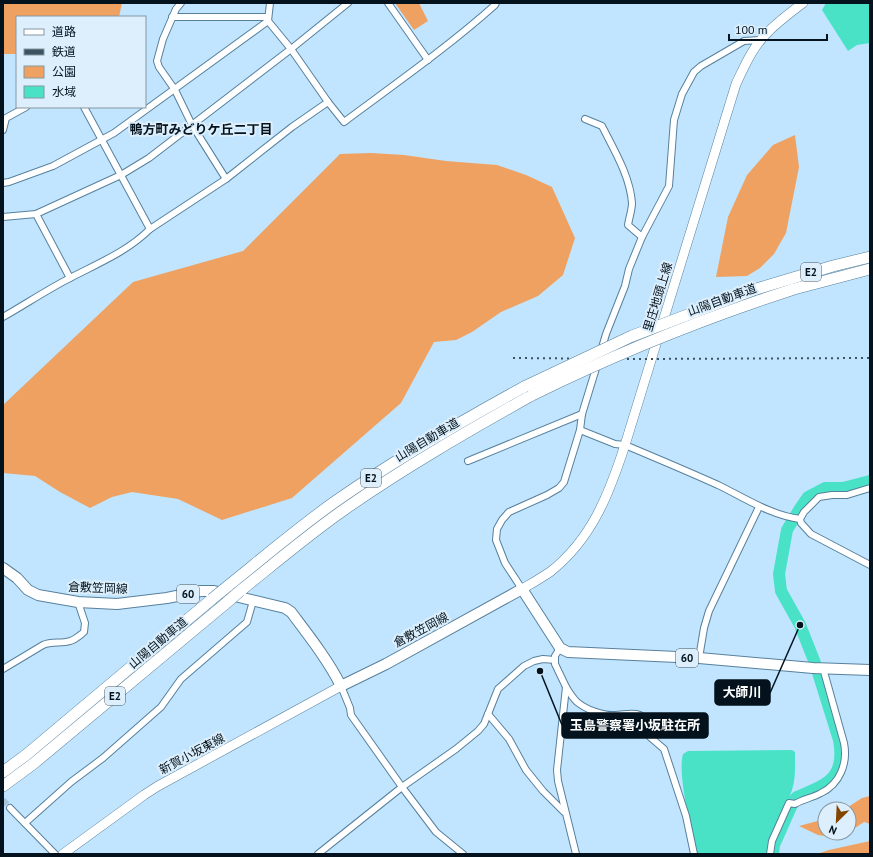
<svg xmlns="http://www.w3.org/2000/svg" width="873" height="857" font-family="'PT Sans','Noto Sans JP',sans-serif">
<style>
.green{fill:#efa161}
.water{fill:#49e2c7}
.lines{fill:none;stroke-linecap:round;stroke-linejoin:round}
.river{stroke:#49e2c7;stroke-width:12}
.minor-tunnel{stroke:#a4c5dc;stroke-width:6;stroke-dasharray:6 3;stroke-linecap:butt}
.minor-casing{stroke:#57809d;stroke-width:8}
.secondary-casing{stroke:#57809d;stroke-width:10}
.primary-casing{stroke:#57809d;stroke-width:12}
.motorway-casing{stroke:#57809d;stroke-width:12}
.minor{stroke:#fff;stroke-width:6}
.secondary{stroke:#fff;stroke-width:9}
.primary{stroke:#fff;stroke-width:10}
.motorway{stroke:#fff;stroke-width:11}
.rail{stroke:#3d5361;stroke-width:2;stroke-dasharray:2 4;stroke-linecap:butt}
.motorway-bridge-casing{stroke:#57809d;stroke-width:12;stroke-linecap:butt}
.motorway-bridge{stroke:#fff;stroke-width:11}
.labels{text-anchor:middle;stroke-width:4;stroke-linejoin:round;paint-order:stroke}
.shield{fill:#ddeffc;stroke:#44545f;stroke-width:1}
.shield-label{font-size:11px;font-weight:bold;fill:#03121c}
.street-label{font-size:12px;fill:#03121c;stroke:#ddeffc}
.neighbourhood-label{font-size:13px;font-weight:bold;fill:#03121c;stroke:#ddeffc}
.leader{fill:none;stroke:#03121c;stroke-width:1.5}
.callout-dot{fill:#03121c;stroke:#ddeffc;stroke-width:1.5}
.callout{fill:#03121c;stroke:#03121c;stroke-width:1.5}
.callout-label{font-size:13px;text-anchor:middle;font-weight:bold;fill:#fff}
</style>
<rect width="100%" height="100%" fill="#c1e5fe"/>
<g class="green">
<path d="M 3,3 L 122,3 L 119,17 L 17,17 L 17,54 L 3,54 Z"/>
<path d="M 395,3 L 419,3 L 428,21 L 414,30 Z"/>
<path d="M 795,135 L 799,167 L 786,233 L 774,254 L 760,268 L 747,276 L 716,277 L 728,217 L 747,175 L 773,145 Z"/>
<path d="M 371,153 L 404,155 L 446,161 L 497,165 L 526,175 L 552,187 L 575,238 L 563,275 L 538,296 L 501,312 L 472,332 L 456,340 L 434,342 L 401,403 L 292,498 L 222,520 L 178,499 L 132,492 L 112,497 L 90,508 L 60,492 L 35,476 L 3,473 L 3,405 L 133,282 L 243,251 L 340,154 Z"/>
<path d="M 870,796 L 870,824 L 864,822 L 855,828 L 849,826 L 849,809 L 845,809 L 862,798 Z"/>
<path d="M 825,819 L 825,833 L 833,833 L 831,837 L 818,835 L 799,826 Z"/>
<path d="M 870,841 L 870,854 L 817,854 L 829,850 Z"/>
</g>
<g class="water">
<path d="M 826,3 L 870,3 L 870,43 L 857,45 L 848,51 L 822,10 Z"/>
<path d="M 792,750 L 795,752 C 795,764 796,778 792,790 C 785,811 769,831 767,854 L 696,854 C 692,830 677,775 683,754 L 688,751 Z"/>
</g>
<g class="lines">
<path class="river" d="M 773,854 L 774,845 L 794,800 L 797,797 C 827,784 846,779 839,740 L 815,663 L 800,625 L 781,591 L 779,574 L 787,530 L 799,510 L 808,497 L 825,488 L 843,488 L 870,481"/>
<path class="minor-tunnel" d="M 3,800 L 10,808"/>
<defs>
<g id="minor">
<path d="M 181,3 L 176,9 L 163,39 L 157,61 L 159,67 L 175,90 L 192,125 L 226,179"/>
<path d="M 388,3 L 428,60"/>
<path d="M 172,17 L 268,17"/>
<path d="M 268,21 L 291,49 L 328,102 L 344,122 C 395,84 448,47 495,5 L 496,3"/>
<path d="M 84,107 L 150,229"/>
<path d="M 585,119 L 602,126 C 614,150 630,176 632,203 C 632,210 629,218 628,225 L 642,237"/>
<path d="M 3,130 L 6,118 L 26,107"/>
<path d="M 3,183 L 9,182 L 53,166 L 114,133 L 268,21 L 270,3"/>
<path d="M 36,214 L 70,278"/>
<path d="M 3,217 L 36,214 L 121,175 L 149,158 L 291,49 L 348,3"/>
<path d="M 3,317 C 26,304 48,289 72,277 C 99,263 128,251 150,229 L 226,179 L 292,127 L 328,102"/>
<path d="M 601,351 L 606,334 L 625,286 L 629,269 L 642,237 L 669,186 L 674,120 L 682,94 L 694,72 L 701,66 L 744,41 L 760,40"/>
<path d="M 580,430 L 615,444 L 625,445 C 656,458 687,471 718,485 C 745,498 770,515 800,519 L 801,523 L 811,534 L 870,565"/>
<path d="M 468,461 L 582,414"/>
<path d="M 800,519 L 804,512 L 819,497 L 832,495 L 847,495 L 870,488"/>
<path d="M 522,589 L 505,563 L 496,540 L 497,529 L 502,520 L 509,512 L 547,495 L 559,488 L 564,482 L 580,430 L 582,414 L 597,365"/>
<path d="M 560,648 L 555,656 L 555,664 L 566,687 L 557,770 L 558,781 L 576,854"/>
<path d="M 699,658 L 704,628 L 709,611 L 759,507"/>
<path d="M 3,669 L 43,645 C 52,641 61,644 70,641 C 75,640 79,636 84,632 L 85,623 L 78,602"/>
<path d="M 341,686 L 350,708 L 351,715 L 402,787 L 436,832 L 463,854"/>
<path d="M 566,687 C 569,692 573,698 577,702 C 587,710 603,716 615,715 C 623,715 632,712 640,715 L 650,737 L 664,749 L 686,816 L 694,854"/>
<path d="M 488,714 L 509,739 L 526,770 L 543,791 L 564,812"/>
<path d="M 10,808 L 55,854"/>
<path d="M 25,823 L 71,782 L 103,758 L 161,707 L 181,679 L 247,622 L 253,601"/>
<path d="M 318,854 L 402,787 L 456,749 L 478,731 L 484,724 L 498,689 L 524,666 L 534,661 L 543,659 L 555,660"/>
<path d="M 770,854 L 772,841 L 789,803 L 795,804 C 803,799 812,798 821,793 C 840,784 848,763 844,743 L 823,668"/>
</g>
<g id="secondary">
<path d="M 522,589 C 531,584 541,578 550,572 C 592,539 609,494 625,445 L 736,84 C 745,65 753,46 769,31 C 779,21 791,12 803,3"/>
<path d="M 63,854 L 144,795 L 158,786 L 341,686"/>
</g>
<path id="primary" d="M 3,568 L 17,578 L 28,590 L 38,595 L 78,602 L 117,604 L 167,598 L 201,591 L 214,591 L 285,608 L 291,612 C 309,636 328,660 341,686 L 386,664 L 522,589 L 560,648 L 568,652 L 699,658 L 813,668 L 870,670"/>
<g id="motorway">
<path d="M 753,290 L 833,266 L 870,257"/>
<path d="M 758,301 L 794,289 L 870,269"/>
<path d="M 228,586 C 264,557 299,527 336,501 C 396,459 460,422 524,387"/>
<path d="M 240,591 C 275,563 309,534 345,509 C 405,467 468,431 532,395"/>
<path d="M 3,772 L 26,755 L 212,599"/>
<path d="M 3,786 L 33,764 L 225,604"/>
</g>
</defs>
<use href="#minor" class="minor-casing"/>
<use href="#secondary" class="secondary-casing"/>
<use href="#primary" class="primary-casing"/>
<use href="#motorway" class="motorway-casing"/>
<use href="#minor" class="minor"/>
<use href="#secondary" class="secondary"/>
<use href="#primary" class="primary"/>
<use href="#motorway" class="motorway"/>
<path class="rail" d="M 513,358 L 638,359 L 870,358"/>
<defs>
<g id="motorway-bridge">
<path d="M 524,387 L 632,336 L 753,290"/>
<path d="M 532,395 C 605,359 680,328 758,301"/>
<path d="M 212,599 L 228,586"/>
<path d="M 225,604 L 240,591"/>
</g>
</defs>
<use href="#motorway-bridge" class="motorway-bridge-casing"/>
<use href="#motorway-bridge" class="motorway-bridge"/>
</g>
<g class="labels">
<g class="shield">
<rect x="801" y="263" width="20" height="18" rx="3"/>
<rect x="361" y="469" width="20" height="18" rx="3"/>
<rect x="177" y="585" width="22" height="18" rx="3"/>
<rect x="676" y="649" width="22" height="18" rx="3"/>
<rect x="105" y="687" width="20" height="18" rx="3"/>
</g>
<g class="shield-label">
<text x="811" y="276">E2</text>
<text x="371" y="482">E2</text>
<text x="188" y="598">60</text>
<text x="687" y="662">60</text>
<text x="115" y="700">E2</text>
</g>
<g class="street-label">
<text transform="translate(658 297) rotate(-73)" y="4">里庄地頭上線</text>
<text transform="translate(722 300) rotate(-20)" y="4">山陽自動車道</text>
<text transform="translate(427 440) rotate(-31)" y="4">山陽自動車道</text>
<text transform="translate(98 588) rotate(2)" y="4">倉敷笠岡線</text>
<text transform="translate(421 630) rotate(-28)" y="4">倉敷笠岡線</text>
<text transform="translate(158 643) rotate(-40)" y="4">山陽自動車道</text>
<text transform="translate(192 754) rotate(-28)" y="4">新賀小坂東線</text>
</g>
<g class="neighbourhood-label">
<text x="201" y="134">鴨方町みどりケ丘二丁目</text>
</g>
</g>
<path class="leader" d="M800 625L770 693M540 671L562 725"/>
<g class="callout-dot">
<circle cx="800" cy="625" r="4"/>
<circle cx="540" cy="671" r="4"/>
</g>
<g class="callout">
<rect x="715" y="680" width="55" height="25" rx="4"/>
<rect x="562" y="713" width="146" height="25" rx="4"/>
</g>
<g class="callout-label">
<text x="742" y="697">大師川</text>
<text x="635" y="730">玉島警察署小坂駐在所</text>
</g>
<rect width="873" height="857" fill="none" stroke="#03121c" stroke-width="8"/>
<rect x="16" y="16" width="130" height="92" fill="#ddeffc" stroke="#8697a2"/>
<rect x="24" y="29" width="20" height="6" fill="#ffffff" stroke="#8697a2"/>
<text x="52" y="36" font-size="12" fill="#03121c">道路</text>
<rect x="24" y="49" width="20" height="6" fill="#3d5361" stroke="#8697a2"/>
<text x="52" y="56" font-size="12" fill="#03121c">鉄道</text>
<rect x="24" y="66" width="20" height="12" fill="#efa161" stroke="#8697a2"/>
<text x="52" y="76" font-size="12" fill="#03121c">公園</text>
<rect x="24" y="86" width="20" height="12" fill="#49e2c7" stroke="#8697a2"/>
<text x="52" y="96" font-size="12" fill="#03121c">水域</text>
<g transform="translate(837 821) rotate(204)"><circle r="19" fill="#ddeffc" stroke="#8697a2"/>
<path d="M0-3L7 15L0 10L-7 15Z" fill="#824500"/>
<text y="-6" font-size="11" font-weight="bold" text-anchor="middle" fill="#03121c">N</text>
</g>
<path d="M729 34v6h98v-6" fill="none" stroke="#03121c" stroke-width="2"/>
<text x="735" y="34" font-size="12" fill="#03121c" stroke="#ddeffc" stroke-width="3" paint-order="stroke">100 m</text>
</svg>
